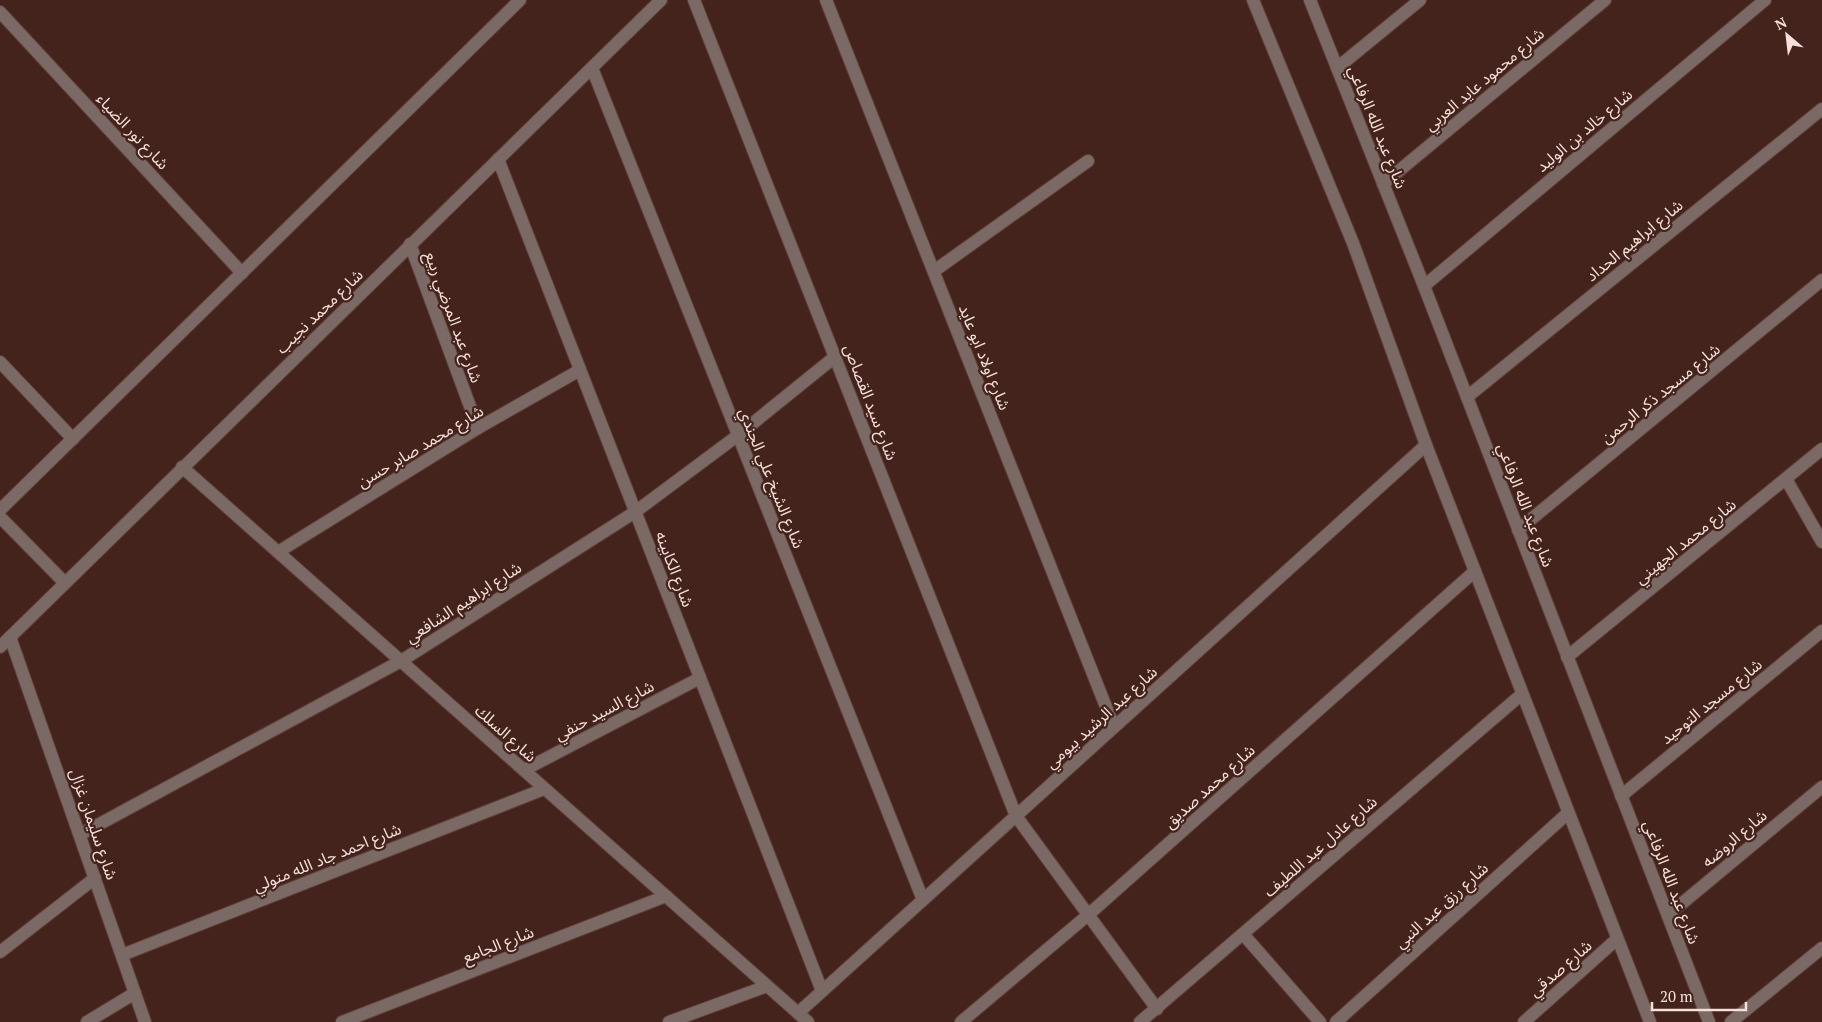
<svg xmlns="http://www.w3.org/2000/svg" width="1822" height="1022" font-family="'PT Serif','Noto Sans Arabic',serif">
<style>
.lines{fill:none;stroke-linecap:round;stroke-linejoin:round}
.street-casing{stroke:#60413a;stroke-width:14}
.street{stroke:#7a6964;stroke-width:12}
.labels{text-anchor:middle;stroke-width:4.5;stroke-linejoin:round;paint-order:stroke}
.street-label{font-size:16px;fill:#f6e0db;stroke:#43231b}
</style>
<rect width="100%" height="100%" fill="#43231b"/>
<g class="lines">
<defs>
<g id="street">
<path d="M 694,0 L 1016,816 L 1157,1009"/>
<path d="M 826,0 L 1114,727"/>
<path d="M 1253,0 L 1353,243 L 1426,445 L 1650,1022"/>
<path d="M 1310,0 L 1424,286 L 1709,1022"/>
<path d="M 0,12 L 242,273"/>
<path d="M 592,68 L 923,900"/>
<path d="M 1337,68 L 1420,0"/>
<path d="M 498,159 L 822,991"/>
<path d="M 1383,184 L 1605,0"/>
<path d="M 410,244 L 478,428"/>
<path d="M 934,271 L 1088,161"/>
<path d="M 1424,286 L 1765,0"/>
<path d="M 0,362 L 73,439"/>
<path d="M 1467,397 L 1822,109"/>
<path d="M 182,467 L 808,1022"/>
<path d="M 1786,479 L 1822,542"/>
<path d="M 0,510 L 520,0"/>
<path d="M 0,517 L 65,583"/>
<path d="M 1518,530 L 1822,280"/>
<path d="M 278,552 L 478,428 L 580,370"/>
<path d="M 10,637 L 145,1022"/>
<path d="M 0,647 L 661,0"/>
<path d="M 1567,657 L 1822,449"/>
<path d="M 524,770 L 700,678"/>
<path d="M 1621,796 L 1822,631"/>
<path d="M 81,834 L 401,661 L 635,512 L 737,436 L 836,356"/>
<path d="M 1668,915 L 1822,787"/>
<path d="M 1243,934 L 1320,1022"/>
<path d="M 0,952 L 95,878"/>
<path d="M 122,955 L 544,789"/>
<path d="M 798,1013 L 1426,445"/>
<path d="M 87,1022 L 135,993"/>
<path d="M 342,1022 L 666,896"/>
<path d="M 669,1022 L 767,986"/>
<path d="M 961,1022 L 1088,915 L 1475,571"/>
<path d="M 1140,1022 L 1522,694"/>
<path d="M 1336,1022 L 1568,813"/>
<path d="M 1524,1022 L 1617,939"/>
<path d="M 1731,1022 L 1822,948"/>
</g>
</defs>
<use href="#street" class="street-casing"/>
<use href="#street" class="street"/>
</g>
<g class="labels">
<g class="street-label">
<text transform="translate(1484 79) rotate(-40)" y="6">شارع محمود عايد العربي</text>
<text transform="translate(1378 127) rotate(68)" y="6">شارع عبد الله الرفاعي</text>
<text transform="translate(1584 130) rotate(-40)" y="6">شارع خالد بن الوليد</text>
<text transform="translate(133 131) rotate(47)" y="6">شارع نور الضياء</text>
<text transform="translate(1634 240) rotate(-39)" y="6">شارع ابراهيم الحداد</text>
<text transform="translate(319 311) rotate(-44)" y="6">شارع محمد نجيب</text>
<text transform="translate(454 317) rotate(70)" y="6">شارع عبد المرضي ربيع</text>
<text transform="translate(985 357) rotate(68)" y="6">شارع اولاد ابو عايد</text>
<text transform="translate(1660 393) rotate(-39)" y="6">شارع مسجد ذكر الرحمن</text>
<text transform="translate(871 402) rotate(69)" y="6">شارع سيد القصاص</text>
<text transform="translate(420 446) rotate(-31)" y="6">شارع محمد صابر حسن</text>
<text transform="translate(772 478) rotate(68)" y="6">شارع الشيخ علي الجندي</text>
<text transform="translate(1526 505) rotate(69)" y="6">شارع عبد الله الرفاعي</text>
<text transform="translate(1685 541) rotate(-39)" y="6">شارع محمد الجهيني</text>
<text transform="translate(675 569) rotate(69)" y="6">شارع الكابينه</text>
<text transform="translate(463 602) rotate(-33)" y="6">شارع ابراهيم الشافعي</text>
<text transform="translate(1711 701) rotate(-39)" y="6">شارع مسجد التوحيد</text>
<text transform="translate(604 710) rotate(-28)" y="6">شارع السيد حنفي</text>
<text transform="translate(1101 717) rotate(-42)" y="6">شارع عبد الرشيد بيومي</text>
<text transform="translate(506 733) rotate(42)" y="6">شارع السلك</text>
<text transform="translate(1209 786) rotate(-42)" y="6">شارع محمد صديق</text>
<text transform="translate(94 824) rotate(71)" y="6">شارع سليمان غزال</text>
<text transform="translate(1734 838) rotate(-40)" y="6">شارع الروضه</text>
<text transform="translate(1320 846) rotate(-41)" y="6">شارع عادل عبد اللطيف</text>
<text transform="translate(327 857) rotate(-22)" y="6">شارع احمد جاد الله متولي</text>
<text transform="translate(1672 882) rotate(69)" y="6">شارع عبد الله الرفاعي</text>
<text transform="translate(1441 905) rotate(-42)" y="6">شارع رزق عبد النبي</text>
<text transform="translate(498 944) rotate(-21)" y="6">شارع الجامع</text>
<text transform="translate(1560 968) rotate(-41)" y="6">شارع صدقي</text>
</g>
</g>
<g transform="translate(1787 35) rotate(332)" stroke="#43231b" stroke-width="4" paint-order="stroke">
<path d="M0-4L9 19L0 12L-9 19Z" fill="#f6e0db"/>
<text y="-8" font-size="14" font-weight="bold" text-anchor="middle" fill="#f6e0db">N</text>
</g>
<path d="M1652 1002v8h94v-8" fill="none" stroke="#f6e0db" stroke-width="2.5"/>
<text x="1660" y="1002" font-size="15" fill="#f6e0db" stroke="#43231b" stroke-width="4" paint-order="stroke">20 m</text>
</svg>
